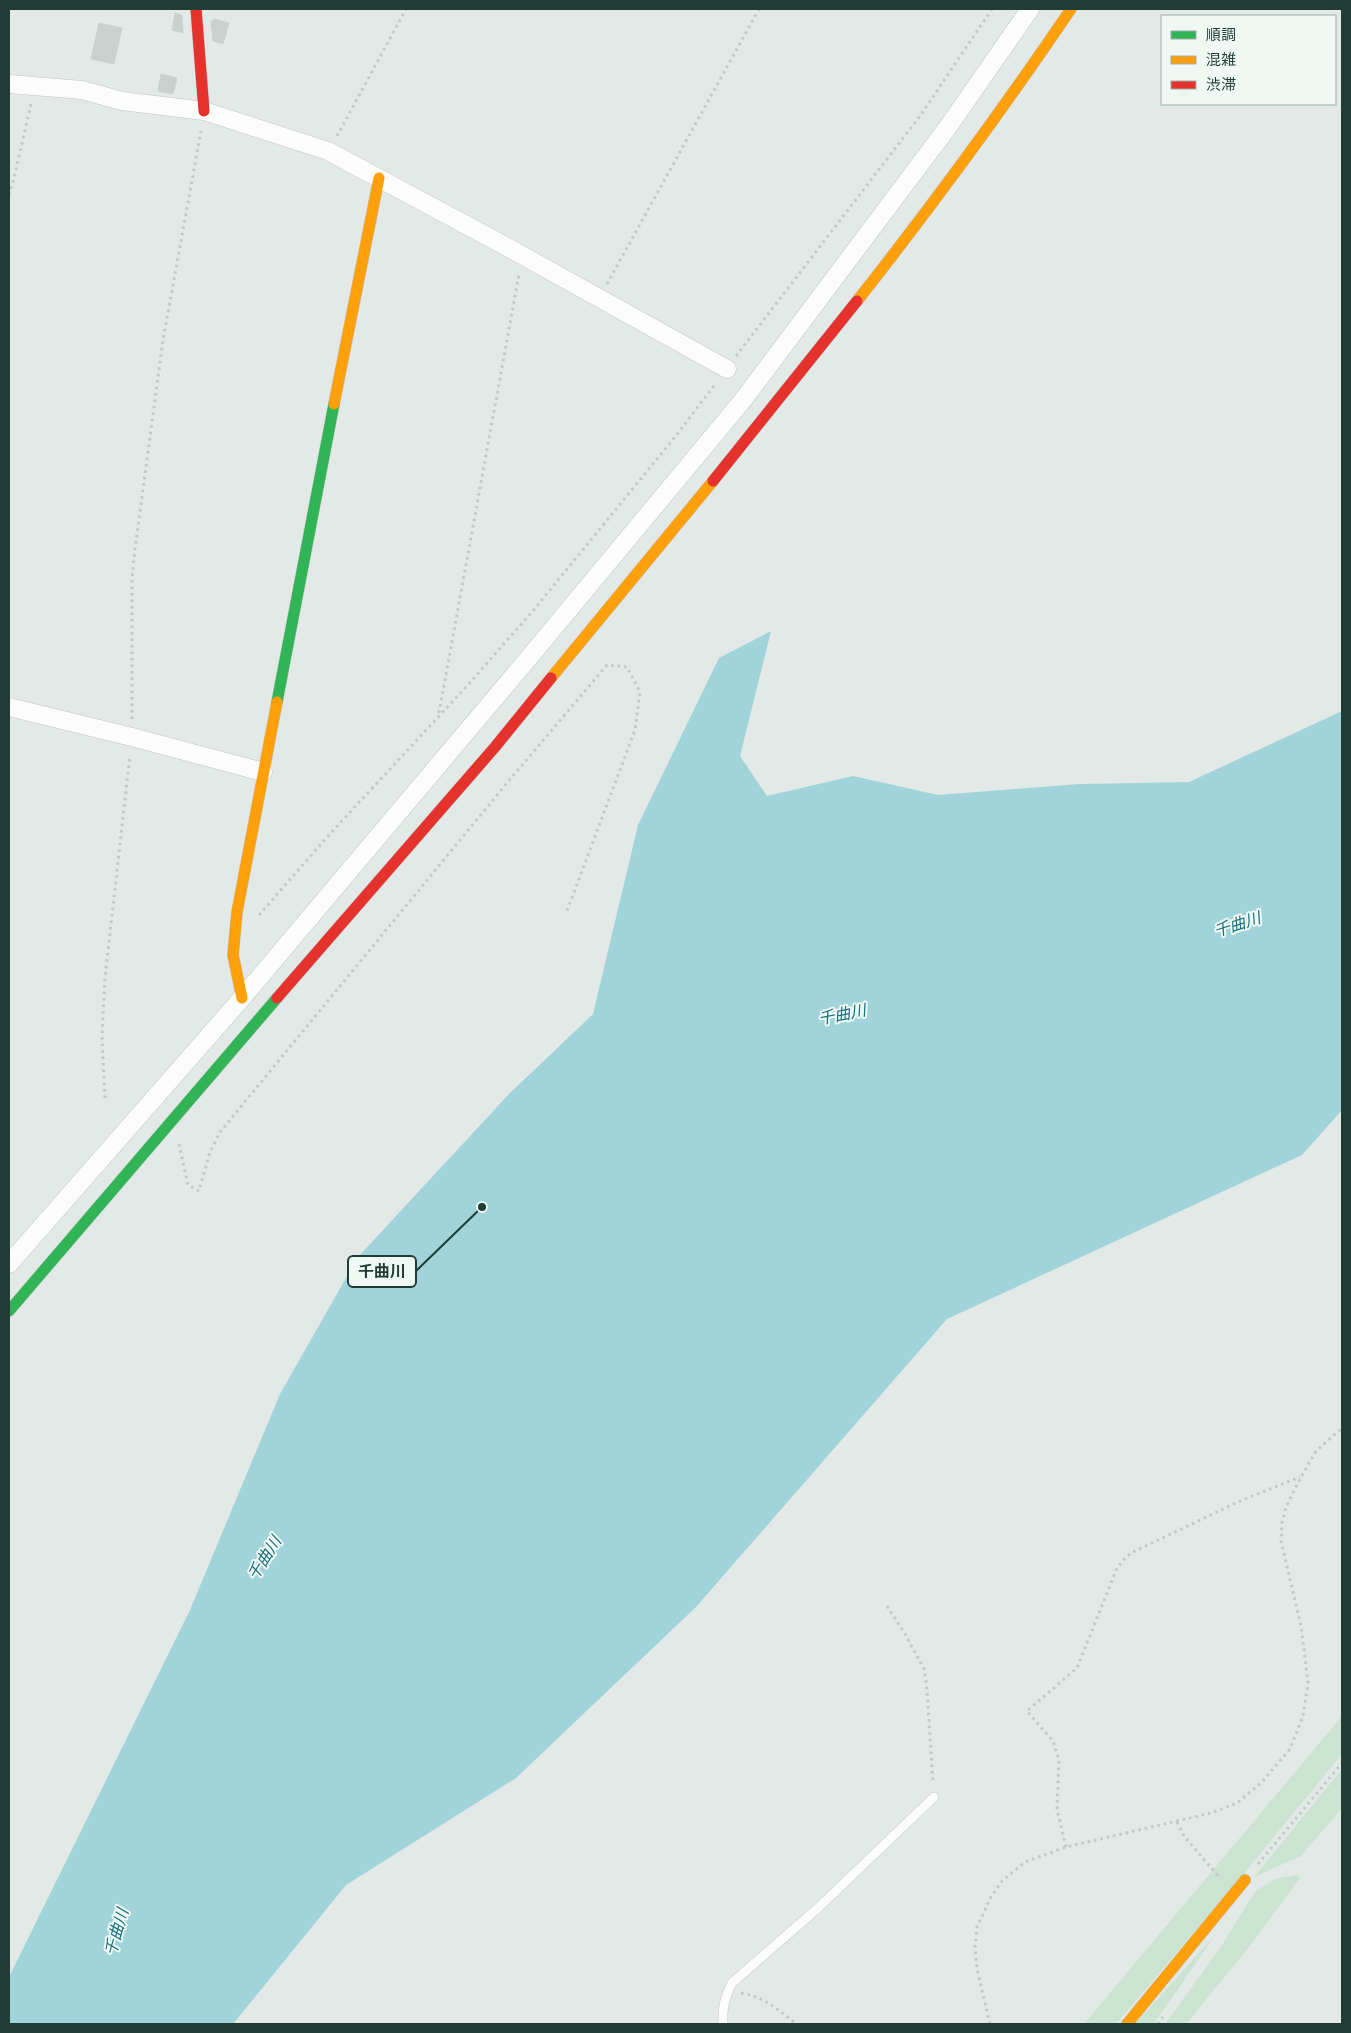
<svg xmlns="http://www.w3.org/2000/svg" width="1351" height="2033" font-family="Poppins,'Noto Sans JP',sans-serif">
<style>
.green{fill:#cbe4d1}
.water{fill:#a0d4da}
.building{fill:#cad0cd;stroke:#cbd2cf}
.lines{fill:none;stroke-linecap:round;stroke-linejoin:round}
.lane-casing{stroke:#c0c6c3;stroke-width:10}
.street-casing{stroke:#c0c6c3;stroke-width:19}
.fast-casing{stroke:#bec6c3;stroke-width:12}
.slow-casing{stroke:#bec6c3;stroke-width:12}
.jam-casing{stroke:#bec6c3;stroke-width:12}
.path{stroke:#c0c9c5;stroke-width:3;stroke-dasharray:2.5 4;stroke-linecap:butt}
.lane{stroke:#fbfcfb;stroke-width:9}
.street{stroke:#fbfcfb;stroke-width:18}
.fast{stroke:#30b455;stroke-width:11}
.slow{stroke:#ff9f0a;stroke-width:11}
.jam{stroke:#e5322d;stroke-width:11}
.labels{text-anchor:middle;stroke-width:4;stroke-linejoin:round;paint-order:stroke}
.water-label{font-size:16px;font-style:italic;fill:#166f7d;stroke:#f0f8f4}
.leader{fill:none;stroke:#1f3d34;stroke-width:2}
.callout-dot{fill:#1f3d34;stroke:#f0f8f4;stroke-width:2}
.callout{fill:#f0f8f4;stroke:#1f3d34;stroke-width:2}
.callout-label{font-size:16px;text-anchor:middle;font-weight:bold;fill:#1f3d34}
</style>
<rect width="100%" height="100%" fill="#e3e9e6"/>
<g class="green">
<path d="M 1342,1716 L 1342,1754 L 1242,1876 L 1116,2024 L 1084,2024 Z"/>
<path d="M 1342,1769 L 1342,1808 L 1301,1856 L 1254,1877 Z"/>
<path d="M 1297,1875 L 1300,1878 L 1249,1947 L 1186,2024 L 1165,2024 L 1222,1945 L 1256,1890 L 1278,1878 Z"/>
<path d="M 1215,1935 L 1154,2024 L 1135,2024 Z"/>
</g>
<path class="water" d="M 771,631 L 740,756 L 767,796 L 853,776 L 938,795 L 1080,784 L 1189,782 L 1342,711 L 1342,1110 L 1302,1155 L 947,1319 L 696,1607 L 516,1778 L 346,1885 L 233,2024 L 9,2024 L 9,1977 L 190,1610 L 280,1394 L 358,1257 L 509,1094 L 593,1014 L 638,825 L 719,658 Z"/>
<g class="building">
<path d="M 175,13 L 182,15 L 183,33 L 172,30 Z"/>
<path d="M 214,19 L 229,23 L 223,44 L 213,41 L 211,21 L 213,21 Z"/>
<path d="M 99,23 L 122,28 L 114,64 L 91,59 Z"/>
<path d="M 161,74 L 177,78 L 173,94 L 158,91 Z"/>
</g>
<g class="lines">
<defs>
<path id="lane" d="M 723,2024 C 722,2008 725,1997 732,1983 L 818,1908 L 934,1797"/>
<g id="street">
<path d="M 9,84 L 82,90 L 122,101 L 204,111 L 328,151 L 509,248 L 727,369"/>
<path d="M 9,707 L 132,737 L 263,772"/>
<path d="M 9,1264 L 242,998 L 532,654 L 743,400 L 948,127 L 1030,9"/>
</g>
<g id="fast">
<path d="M 277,702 L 334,404"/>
<path d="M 9,1311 L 277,998"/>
</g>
<g id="slow">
<path d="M 857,301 C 932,206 1003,109 1071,9"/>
<path d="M 334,404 L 379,178"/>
<path d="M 551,678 L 713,481"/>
<path d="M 242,998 L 233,955 L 237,912 L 277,702"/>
<path d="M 1127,2024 L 1245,1880"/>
</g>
<g id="jam">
<path d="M 196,9 L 204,111"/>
<path d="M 713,481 L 857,301"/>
<path d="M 277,998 L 495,747 L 551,678"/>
</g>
</defs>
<use href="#lane" class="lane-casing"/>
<use href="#street" class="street-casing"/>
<use href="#fast" class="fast-casing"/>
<use href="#slow" class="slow-casing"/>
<use href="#jam" class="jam-casing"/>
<g class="path">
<path d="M 337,136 L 406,9"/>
<path d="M 9,195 L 14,178 L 31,104"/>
<path d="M 607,284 L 759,9"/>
<path d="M 736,356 L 920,116 L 992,9"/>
<path d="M 439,713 L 519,274"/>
<path d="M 132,719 L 132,578 L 135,549 L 163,340 L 201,131"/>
<path d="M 259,915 L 328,836 L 466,687 L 532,612 L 675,437 L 716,383"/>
<path d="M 105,1098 L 102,1037 L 105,978 L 130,755"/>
<path d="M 179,1144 L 188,1185 L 199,1191 L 210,1152 L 220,1132 L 507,783 L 607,665 L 627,667 L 640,692 L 635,730 L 567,911"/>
<path d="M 887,1606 L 905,1634 L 924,1669 L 927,1689 L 933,1784"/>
<path d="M 1177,1822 L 1184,1836 L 1219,1877"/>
<path d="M 1066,1847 L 1057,1809 L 1059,1760 L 1053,1741 L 1027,1711 L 1077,1668 L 1117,1568 L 1126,1557 L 1133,1552 L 1240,1501 L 1300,1477"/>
<path d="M 1258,1864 L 1342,1763"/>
<path d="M 741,1993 C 764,1997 778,2009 796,2024"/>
<path d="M 990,2024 L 977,1969 L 975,1948 L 977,1927 L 991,1897 L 1002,1881 L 1025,1862 L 1066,1847 L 1211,1813 L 1237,1803 L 1262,1782 L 1290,1749 L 1303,1716 L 1308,1683 L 1301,1626 L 1281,1541 L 1282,1523 L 1286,1507 L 1301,1477 L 1316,1451 L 1342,1428"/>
<path d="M 1158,2024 L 1163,2017"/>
</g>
<use href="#lane" class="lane"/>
<use href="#street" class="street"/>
<use href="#fast" class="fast"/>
<use href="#slow" class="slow"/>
<use href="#jam" class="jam"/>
</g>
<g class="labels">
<g class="water-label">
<text transform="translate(1237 924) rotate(-18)" y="6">千曲川</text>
<text transform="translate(842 1014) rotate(-11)" y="6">千曲川</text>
<text transform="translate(264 1558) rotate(-58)" y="6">千曲川</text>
<text transform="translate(116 1932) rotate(-74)" y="6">千曲川</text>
</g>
</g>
<path class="leader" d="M482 1207L416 1271"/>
<circle class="callout-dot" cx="482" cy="1207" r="5"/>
<rect class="callout" x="348" y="1256" width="68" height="31" rx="5"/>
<g class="callout-label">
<text x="382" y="1277">千曲川</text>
</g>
<rect width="1351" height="2033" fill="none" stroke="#1f3d34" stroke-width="20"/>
<rect x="1161" y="15" width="175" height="90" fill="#f0f8f4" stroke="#9cada7"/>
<rect x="1171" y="31" width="25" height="8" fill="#30b455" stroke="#9cada7"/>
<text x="1206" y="40" font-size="15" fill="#1f3d34">順調</text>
<rect x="1171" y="56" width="25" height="8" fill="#ff9f0a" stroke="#9cada7"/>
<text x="1206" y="65" font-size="15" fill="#1f3d34">混雑</text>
<rect x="1171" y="81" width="25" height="8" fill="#e5322d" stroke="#9cada7"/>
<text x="1206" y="90" font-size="15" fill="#1f3d34">渋滞</text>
</svg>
